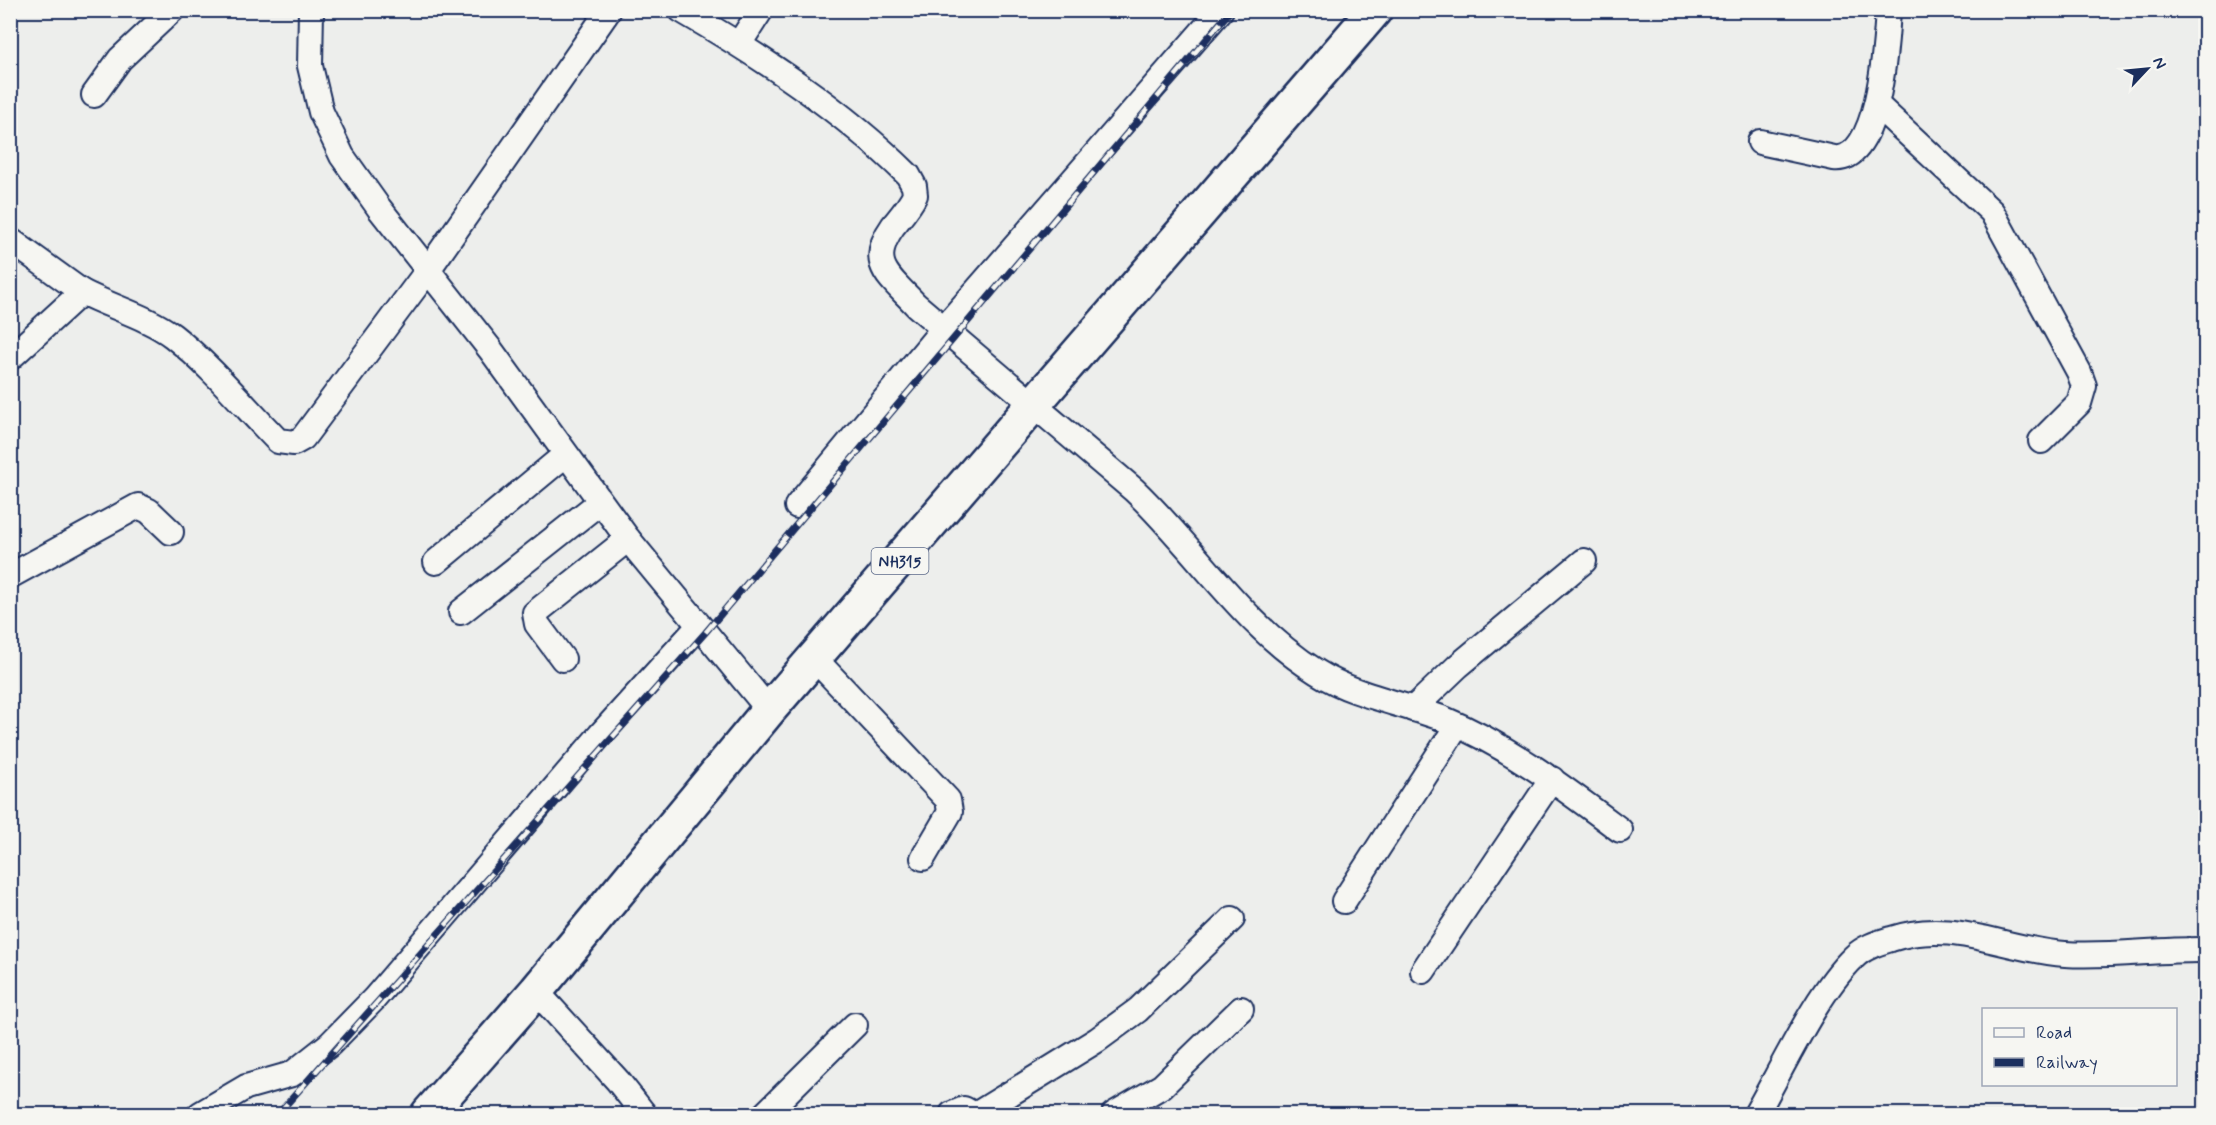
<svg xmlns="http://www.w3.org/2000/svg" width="2216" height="1125" font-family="Mynerve,sans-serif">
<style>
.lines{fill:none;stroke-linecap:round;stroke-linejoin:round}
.minor-casing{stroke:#1b2f5e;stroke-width:28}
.highway-casing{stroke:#1b2f5e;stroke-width:38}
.minor{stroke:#f6f6f2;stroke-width:24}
.highway{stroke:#f6f6f2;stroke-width:33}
.rail-casing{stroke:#1b2f5e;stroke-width:7}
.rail{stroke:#f6f6f2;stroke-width:4.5;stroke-dasharray:14;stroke-linecap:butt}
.labels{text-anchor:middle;stroke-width:4.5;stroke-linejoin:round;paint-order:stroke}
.shield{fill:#f6f6f2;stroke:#5d6b8a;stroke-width:1.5}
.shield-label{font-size:16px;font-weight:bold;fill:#1b2f5e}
</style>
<rect width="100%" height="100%" fill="#edeeec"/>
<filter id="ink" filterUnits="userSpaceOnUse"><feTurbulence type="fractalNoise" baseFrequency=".0167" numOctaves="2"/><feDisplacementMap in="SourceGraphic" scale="12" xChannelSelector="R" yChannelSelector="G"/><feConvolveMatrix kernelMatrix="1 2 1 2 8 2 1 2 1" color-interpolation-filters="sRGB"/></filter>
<g filter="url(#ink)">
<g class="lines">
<defs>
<g id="minor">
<path d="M 311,10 L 310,66 L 321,112 L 342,156 L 379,208 L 490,349 L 628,539 L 769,710"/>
<path d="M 681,10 C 762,57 841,109 908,175 L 914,186 L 915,195 C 910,206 901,216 893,226 C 866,264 890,277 916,305 L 1134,490 C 1196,549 1243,626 1317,672 C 1355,696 1402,703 1444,719 C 1509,746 1564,788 1620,830"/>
<path d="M 739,44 L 761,10"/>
<path d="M 94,95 L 120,59 L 172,10"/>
<path d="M 1877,105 L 1992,212 L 2079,372 L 2084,386 L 2079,403 L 2041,441"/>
<path d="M 1760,142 L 1834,158 C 1880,163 1886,42 1888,10"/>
<path d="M 10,240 L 82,292"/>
<path d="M 10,358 L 82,292 C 111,307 148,317 173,336 C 211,366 244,406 278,441 L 294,443 L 303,438 L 428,270 L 609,10"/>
<path d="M 797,506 L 944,328 L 1221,10"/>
<path d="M 436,562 L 565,455"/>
<path d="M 10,576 L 138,506 L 149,511 L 171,532"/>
<path d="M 461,612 L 600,502"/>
<path d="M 563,659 L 537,624 L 535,613 L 628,539"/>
<path d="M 815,659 L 948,800 L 950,812 L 923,858"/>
<path d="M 1413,709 L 1458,666 L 1584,561"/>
<path d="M 1344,901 L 1457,726"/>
<path d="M 1423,971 L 1552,779"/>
<path d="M 536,991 L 618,1081 L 644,1114"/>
<path d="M 200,1114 L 246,1087 L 292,1074 L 330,1044 L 374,999 L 600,735 L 699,626"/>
<path d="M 765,1114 L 855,1025"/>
<path d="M 952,1114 L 964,1109 L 973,1114"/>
<path d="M 977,1114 L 1097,1040 L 1138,1010 L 1232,919"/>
<path d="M 1114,1114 L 1162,1086 L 1241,1009"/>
<path d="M 1756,1114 C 1782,1069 1817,992 1854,957 C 1864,947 1878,943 1891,939 C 1953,918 2004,950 2065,954 C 2111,957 2159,949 2206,950"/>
</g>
<path id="highway" d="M 428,1114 L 536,991 L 769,710 L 1375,10"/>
</defs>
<use href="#minor" class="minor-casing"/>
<use href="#highway" class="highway-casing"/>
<use href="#minor" class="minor"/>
<use href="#highway" class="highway"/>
<defs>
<path id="rail" d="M 278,1114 L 705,633 L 1231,10"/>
</defs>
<use href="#rail" class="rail-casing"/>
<use href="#rail" class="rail"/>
</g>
</g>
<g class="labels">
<rect class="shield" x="871.5" y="548" width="57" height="26" rx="4.5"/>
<g class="shield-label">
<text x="900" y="567">NH315</text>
</g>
</g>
<rect width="2216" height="1125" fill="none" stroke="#f6f6f2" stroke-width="36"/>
<rect x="18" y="18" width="2180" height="1089" fill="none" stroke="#1b2f5e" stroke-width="2" filter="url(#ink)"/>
<rect x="1982" y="1008" width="195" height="78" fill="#f6f6f2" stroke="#9ea6b7" stroke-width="1.5"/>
<rect x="1994" y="1028" width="30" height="9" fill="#f6f6f2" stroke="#9ea6b7" stroke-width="1.5"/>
<text x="2036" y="1038" font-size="18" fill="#1b2f5e">Road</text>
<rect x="1994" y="1058" width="30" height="9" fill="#1b2f5e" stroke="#9ea6b7" stroke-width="1.5"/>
<text x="2036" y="1068" font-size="18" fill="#1b2f5e">Railway</text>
<g transform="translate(2147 69) rotate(64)" stroke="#f6f6f2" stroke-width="4.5" paint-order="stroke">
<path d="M0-4.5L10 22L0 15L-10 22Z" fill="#1b2f5e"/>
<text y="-9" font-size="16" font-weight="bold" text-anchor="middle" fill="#1b2f5e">N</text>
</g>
</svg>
